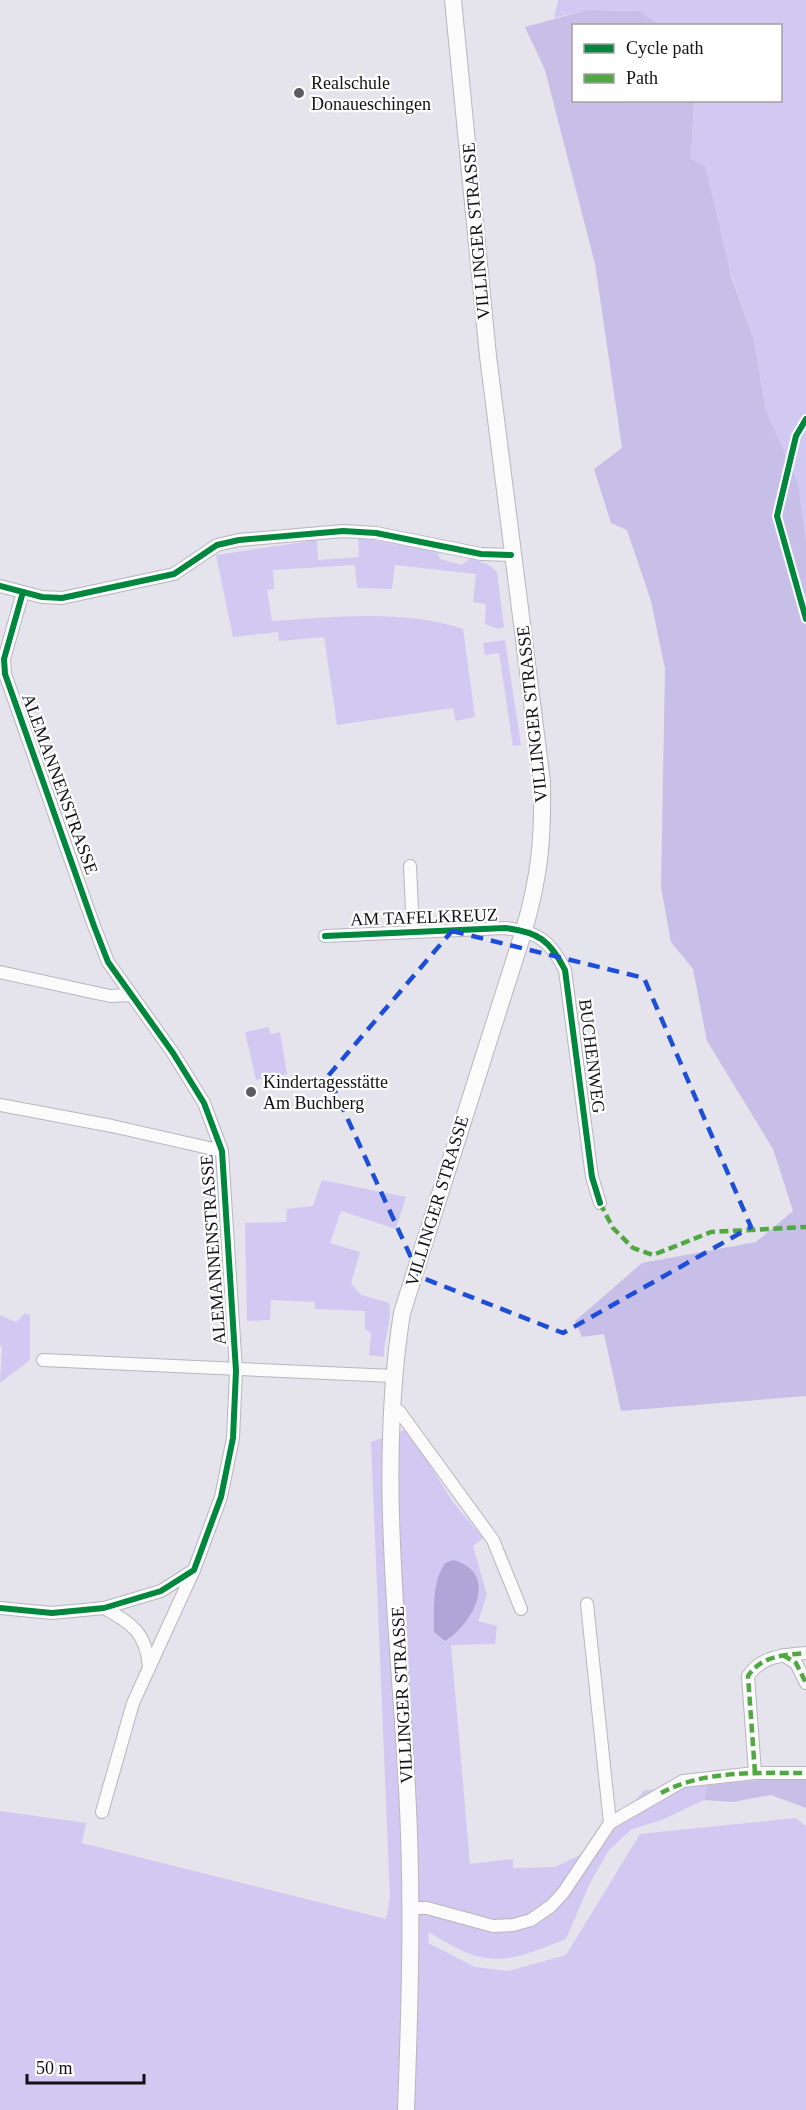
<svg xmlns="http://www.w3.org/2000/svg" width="806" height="2110" font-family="Georgia,serif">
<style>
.green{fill:#d1c9f1}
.forest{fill:#c7bfe8}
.water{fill:#b0a5d6}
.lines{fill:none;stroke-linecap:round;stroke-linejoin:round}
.minor-casing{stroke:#b7b6bd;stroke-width:14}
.secondary-casing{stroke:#b7b6bd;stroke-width:18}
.minor{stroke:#fbfbfc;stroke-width:12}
.secondary{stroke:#fbfbfc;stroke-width:16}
.quiet{stroke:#51a842;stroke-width:4.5;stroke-dasharray:9 4.5;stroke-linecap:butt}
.cycleway-casing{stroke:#fff;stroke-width:10}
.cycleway{stroke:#00873e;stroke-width:6}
.marked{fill:none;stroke:#1d4ed8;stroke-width:4.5;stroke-dasharray:12 8;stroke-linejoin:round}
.poi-dot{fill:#5c5b61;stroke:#fff;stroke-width:2}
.labels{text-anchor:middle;stroke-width:4.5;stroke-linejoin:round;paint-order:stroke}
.poi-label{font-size:18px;fill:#121116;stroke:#fff;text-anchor:start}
.street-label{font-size:18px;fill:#121116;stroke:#fff}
</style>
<rect width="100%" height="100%" fill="#e5e4ec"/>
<g class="green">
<path d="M 558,0 L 806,0 L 806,541 L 798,482 L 766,411 L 754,340 L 691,159 L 694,101 L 780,100 L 780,26 L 659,25 L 640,11 L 587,10 L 554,18 Z"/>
<path d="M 358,538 L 437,550 L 440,559 L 462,565 L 471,558 L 489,565 L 497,572 L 504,627 L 498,629 L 485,624 L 486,604 L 473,602 L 476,574 L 395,565 L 392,589 L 357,588 L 355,565 L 273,570 L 274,589 L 267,590 L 272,621 C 333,617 403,609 463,629 L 475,717 L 456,721 L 453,708 L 337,725 L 324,637 L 279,641 L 278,632 L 233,637 L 216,555 L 317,540 L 318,560 L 359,557 Z"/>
<path d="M 505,640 L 521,745 L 513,746 L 499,653 L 485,655 L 483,643 Z"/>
<path d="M 269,1027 L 270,1034 L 280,1032 L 287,1074 L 256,1080 L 245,1032 Z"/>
<path d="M 322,1180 L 406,1197 L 396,1229 L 341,1211 L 330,1243 L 360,1252 L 351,1283 L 361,1295 L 389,1303 C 393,1320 383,1339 384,1357 L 369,1355 L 371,1333 L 365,1329 L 365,1311 L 315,1309 L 315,1302 L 271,1300 L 270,1320 L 247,1321 L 245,1223 L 286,1222 L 287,1209 L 313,1206 Z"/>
<path d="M 25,1313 L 30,1315 L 30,1360 L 0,1383 L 2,1347 L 0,1345 L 0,1315 L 16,1322 Z"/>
<path d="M 407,1429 L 453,1502 L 483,1538 L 473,1546 L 487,1595 L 478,1621 L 497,1626 L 495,1644 L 451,1645 L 470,1864 L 513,1859 L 513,1868 L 555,1867 L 584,1853 L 645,1790 L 708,1785 L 704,1800 L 662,1820 L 632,1829 L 609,1850 L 590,1883 L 566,1939 C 505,1964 486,1969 429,1932 L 428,1943 L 475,1967 L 508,1971 L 566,1955 L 640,1834 L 796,1818 L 806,1826 L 806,2110 L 0,2110 L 0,1811 L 86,1823 L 82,1843 L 386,1919 L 390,1898 L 371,1442 Z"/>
</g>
<g class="forest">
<path d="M 587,10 L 640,11 L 659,25 L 574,26 L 574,100 L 694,101 L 691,159 L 705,166 L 731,276 L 754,340 L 766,411 L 798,482 L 806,541 L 806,1396 L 621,1411 L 604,1334 L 582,1337 L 575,1321 L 642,1263 L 756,1242 L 793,1211 L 773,1149 L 707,1041 L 693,969 L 671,942 L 661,887 L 665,669 L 651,601 L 627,530 L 611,523 L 594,469 L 622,448 L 595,264 L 545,70 L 525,27 Z"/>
<path d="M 771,1779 L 806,1780 L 806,1808 L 771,1795 L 733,1802 L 704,1800 L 708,1785 Z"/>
</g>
<path class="water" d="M 453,1560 C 500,1573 474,1623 445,1641 L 434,1632 C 434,1608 432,1583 445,1563 Z"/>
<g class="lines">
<defs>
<g id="minor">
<path d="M 0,586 L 42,597 L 62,598 L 174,574 L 217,545 L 239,540 L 343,531 L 376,533 L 481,554 L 511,555"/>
<path d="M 410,866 L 413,932"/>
<path d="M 325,936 L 505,928 C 538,932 550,940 565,970 L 592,1177 L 600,1203"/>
<path d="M 0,972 L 110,996 L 131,995"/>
<path d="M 0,1105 L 112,1126 L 222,1151"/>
<path d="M 43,1360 L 393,1376"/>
<path d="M 391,1410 L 399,1411 L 493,1540 L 521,1609"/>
<path d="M 587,1604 L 610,1823"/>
<path d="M 0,1608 L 52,1613 L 104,1608 L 161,1591 L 194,1570 L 221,1497 L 233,1438 L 236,1371 L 222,1151 L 204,1103 L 173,1053 L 108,962 L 94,926 L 5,674 L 4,659 L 23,592"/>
<path d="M 104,1608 C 132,1624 146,1632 149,1667"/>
<path d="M 783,1655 L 796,1663 L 806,1683"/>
<path d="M 755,1773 L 748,1676 C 761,1656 783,1655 806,1653"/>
<path d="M 102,1812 L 133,1703 L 193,1572"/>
<path d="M 410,1908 L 427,1908 L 493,1926 L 513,1925 L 531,1920 L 551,1906 L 563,1893 L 610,1823 L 683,1781 L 755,1773 L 806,1773"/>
</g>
<path id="secondary" d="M 406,2110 C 410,2003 413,1895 407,1788 C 399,1631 377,1470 402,1313 L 524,930 C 540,875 543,839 542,782 L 488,356 L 453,0"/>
</defs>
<use href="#minor" class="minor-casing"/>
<use href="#secondary" class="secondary-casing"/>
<use href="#minor" class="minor"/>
<use href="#secondary" class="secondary"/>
<g class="quiet">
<path d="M 600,1203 L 613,1228 L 633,1248 L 653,1255 L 711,1232 L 806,1227"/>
<path d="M 783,1655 L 796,1663 L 806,1683"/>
<path d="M 755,1773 L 748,1676 C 761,1656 783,1655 806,1653"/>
<path d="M 661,1793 C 703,1770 758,1773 806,1773"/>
</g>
<defs>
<g id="cycleway">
<path d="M 806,419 L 796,436 L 777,516 L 806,619"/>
<path d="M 0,586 L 42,597 L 62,598 L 174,574 L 217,545 L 239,540 L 343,531 L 376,533 L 481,554 L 511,555"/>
<path d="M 325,936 L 505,928 C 538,932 550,940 565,970 L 592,1177 L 600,1203"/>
<path d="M 0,1608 L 52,1613 L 104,1608 L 161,1591 L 194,1570 L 221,1497 L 233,1438 L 236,1371 L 222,1151 L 204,1103 L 173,1053 L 108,962 L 94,926 L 5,674 L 4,659 L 23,592"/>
</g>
</defs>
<use href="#cycleway" class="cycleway-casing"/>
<use href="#cycleway" class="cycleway"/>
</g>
<path class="marked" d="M 452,931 L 644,978 L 751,1227 L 563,1333 L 420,1277 L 328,1076 Z"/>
<g class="poi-dot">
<circle cx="299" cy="93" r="6"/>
<circle cx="251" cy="1092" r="6"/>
</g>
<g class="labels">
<g class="poi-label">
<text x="311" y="89">Realschule<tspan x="311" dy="21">Donaueschingen</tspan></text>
<text x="263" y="1088">Kindertagesstätte<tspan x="263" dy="21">Am Buchberg</tspan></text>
</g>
<g class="street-label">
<text transform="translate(476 231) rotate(-95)" y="6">VILLINGER STRASSE</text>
<text transform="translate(532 714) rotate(-96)" y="6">VILLINGER STRASSE</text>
<text transform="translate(60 784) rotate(70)" y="6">ALEMANNENSTRASSE</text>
<text transform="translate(424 917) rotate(-2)" y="6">AM TAFELKREUZ</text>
<text transform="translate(592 1056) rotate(83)" y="6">BUCHENWEG</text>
<text transform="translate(437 1201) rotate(-73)" y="6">VILLINGER STRASSE</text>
<text transform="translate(213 1250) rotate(-94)" y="6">ALEMANNENSTRASSE</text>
<text transform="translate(402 1695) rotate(-93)" y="6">VILLINGER STRASSE</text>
</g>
</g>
<rect x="572" y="24" width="210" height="78" fill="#ffffff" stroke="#a0a0a2" stroke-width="1.5"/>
<rect x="584" y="44" width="30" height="9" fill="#00873e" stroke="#a0a0a2" stroke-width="1.5"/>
<text x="626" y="54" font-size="18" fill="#121116">Cycle path</text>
<rect x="584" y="74" width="30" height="9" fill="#51a842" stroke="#a0a0a2" stroke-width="1.5"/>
<text x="626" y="84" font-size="18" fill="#121116">Path</text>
<path d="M27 2074v9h117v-9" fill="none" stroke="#121116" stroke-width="3"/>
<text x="36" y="2074" font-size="18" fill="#121116" stroke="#ffffff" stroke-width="4.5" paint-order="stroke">50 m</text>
</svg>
